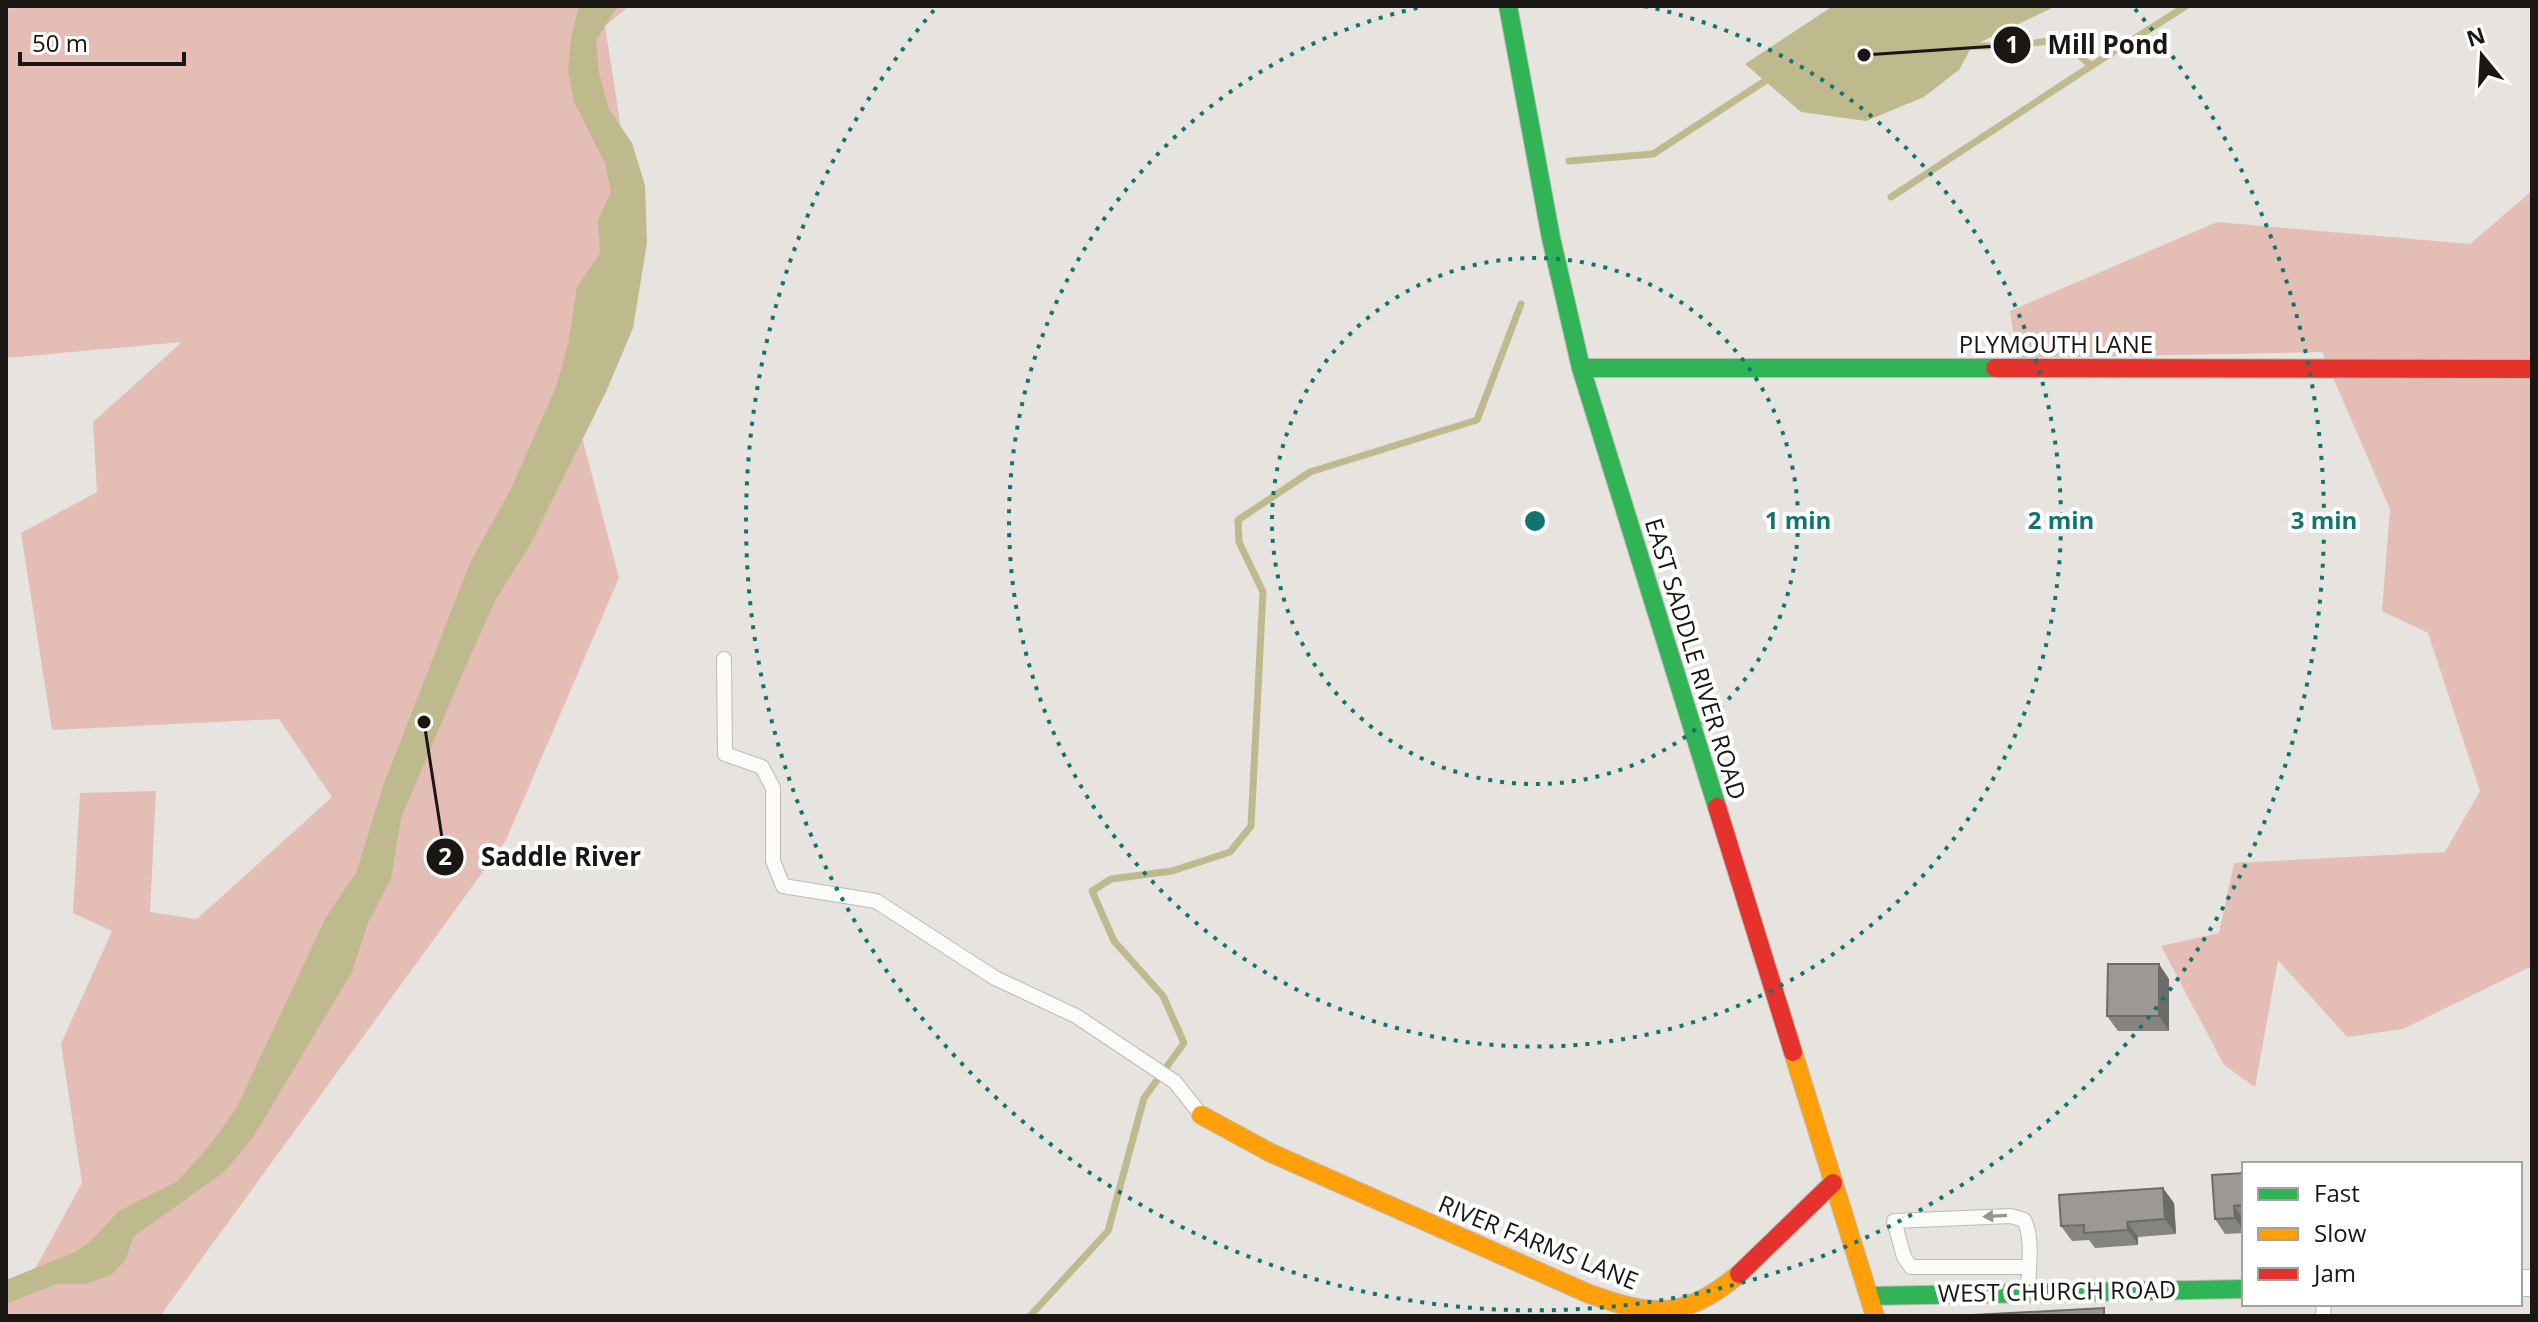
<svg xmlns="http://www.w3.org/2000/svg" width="2538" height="1322" font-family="'Open Sans',sans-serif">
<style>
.forest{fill:#e4bdb5}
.water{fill:#bfba8e}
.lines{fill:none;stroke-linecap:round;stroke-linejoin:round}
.stream{stroke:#bfba8e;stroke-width:7}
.lane-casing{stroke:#bdbab6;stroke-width:16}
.street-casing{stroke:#bdbab6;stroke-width:28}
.fast-casing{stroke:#bdbab6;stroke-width:20}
.slow-casing{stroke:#bdbab6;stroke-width:20}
.jam-casing{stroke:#bdbab6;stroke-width:20}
.lane{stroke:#fbfbfa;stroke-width:14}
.street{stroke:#fbfbfa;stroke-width:26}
.fast{stroke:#30b455;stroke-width:18}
.slow{stroke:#ff9f0a;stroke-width:18}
.jam{stroke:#e5322d;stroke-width:18}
.wall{fill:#868480}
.shaded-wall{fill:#6d6b68}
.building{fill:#9c9995;stroke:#6d6b68;stroke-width:2}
.oneway{fill:#959492}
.ring{fill:none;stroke:#0f766e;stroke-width:4;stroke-dasharray:4 8}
.labels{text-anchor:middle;stroke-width:8;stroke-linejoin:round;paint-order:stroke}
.street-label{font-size:24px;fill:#191613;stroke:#fff}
.centre{fill:#0f766e;stroke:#fff;stroke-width:4}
.ring-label{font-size:24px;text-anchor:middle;font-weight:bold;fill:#0f766e;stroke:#fff;stroke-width:8;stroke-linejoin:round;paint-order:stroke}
.leader{fill:none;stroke:#191613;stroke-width:3}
.callout-dot{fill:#191613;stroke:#fff;stroke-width:3}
.mark-label{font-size:24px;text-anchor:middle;font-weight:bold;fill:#fff}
.callout-label{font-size:26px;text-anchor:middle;font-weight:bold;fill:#191613;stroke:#fff;stroke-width:8;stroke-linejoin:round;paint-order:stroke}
</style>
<rect width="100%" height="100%" fill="#e7e3de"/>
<g class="forest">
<path d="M 21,6 L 629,6 L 605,26 L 631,193 L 578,422 L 619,578 L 506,840 L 160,1316 L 6,1316 L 6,1283 L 34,1271 L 82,1183 L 61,1044 L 112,931 L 73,913 L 80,793 L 156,791 L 150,912 L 197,919 L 332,797 L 279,719 L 52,730 L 21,533 L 97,492 L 93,422 L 182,342 L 6,358 L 6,9 Z"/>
<path d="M 2532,191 L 2532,966 L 2403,1029 L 2347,1037 L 2278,960 L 2255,1087 L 2224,1065 L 2161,946 L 2219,933 L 2234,863 L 2445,852 L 2480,791 L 2428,633 L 2382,611 L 2390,509 L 2322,352 L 2017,358 L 2010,311 L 2217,222 L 2470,244 Z"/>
</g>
<g class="water">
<path d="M 579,6 L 618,6 L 596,40 L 599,73 L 609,109 L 632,143 L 645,185 L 647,243 L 633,328 L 606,392 L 530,545 L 496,599 L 464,670 L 401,818 L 391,879 L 368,923 L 352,972 L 252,1139 L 224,1172 L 133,1237 L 126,1259 L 111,1275 L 86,1284 L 56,1284 L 6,1304 L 6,1280 L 75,1252 L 91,1241 L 119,1211 L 178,1181 L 209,1146 L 236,1109 L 326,917 L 356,873 L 383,786 L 470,563 L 510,491 L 556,387 L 568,345 L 577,287 L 600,253 L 598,220 L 611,192 L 605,163 L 574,102 L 568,72 L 571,37 Z"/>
<path d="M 1833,6 L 2056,6 L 1972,46 L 1959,70 L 1924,97 L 1866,121 L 1801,112 L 1745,64 Z"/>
</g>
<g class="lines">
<g class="stream">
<path d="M 1971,46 L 2013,46 L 2062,39 L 2091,66 L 2186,6"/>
<path d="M 1569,161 L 1653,154 L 1765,81"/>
<path d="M 1891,197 L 2091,66"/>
<path d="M 1030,1316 L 1108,1231 L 1144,1098 L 1184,1043 L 1163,996 L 1114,941 L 1092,891 L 1111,879 L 1172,871 L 1230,852 L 1251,826 L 1263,592 L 1239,542 L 1238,520 L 1310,472 L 1477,420 L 1521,304"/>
</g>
<defs>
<g id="lane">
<path d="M 724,659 L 725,754 L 762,767 L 773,788 L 773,861 L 783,886 L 876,901 L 995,978 L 1076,1016 L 1175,1082 L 1201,1115"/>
<path d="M 2028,1293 C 2028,1271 2034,1239 2024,1220 L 2011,1216 L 1894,1221 L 1904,1257 L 1911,1267 L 2028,1267"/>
<path d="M 2323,1316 L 2324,1304"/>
</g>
<path id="street" d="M 2520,1283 L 2532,1283"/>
<g id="fast">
<path d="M 1508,6 L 1551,238 L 1581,368 L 1717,807"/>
<path d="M 1581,368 L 1995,368"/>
<path d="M 1869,1296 L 2244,1289"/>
</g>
<g id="slow">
<path d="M 1793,1052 L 1875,1316"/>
<path d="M 1201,1115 L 1271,1153 L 1587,1293 C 1652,1317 1684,1320 1739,1274"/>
</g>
<g id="jam">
<path d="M 1995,368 L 2532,369"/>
<path d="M 1717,807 L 1793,1052"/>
<path d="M 1739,1274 L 1833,1183"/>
</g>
</defs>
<use href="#lane" class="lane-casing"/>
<use href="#street" class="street-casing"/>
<use href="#fast" class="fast-casing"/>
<use href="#slow" class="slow-casing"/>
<use href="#jam" class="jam-casing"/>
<use href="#lane" class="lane"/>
<use href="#street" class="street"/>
<use href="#fast" class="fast"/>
<use href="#slow" class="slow"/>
<use href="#jam" class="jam"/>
</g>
<g class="wall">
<path d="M 2169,979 L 2169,1031 L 2118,1031 L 2107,1016 Z"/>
<path d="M 2244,1173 L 2244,1233 L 2225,1234 L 2215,1219 Z"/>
<path d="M 2174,1203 L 2176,1234 L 2138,1237 L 2138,1245 L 2095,1248 L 2089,1240 L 2072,1241 L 2061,1226 Z"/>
</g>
<g class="shaded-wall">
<path d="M 2159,964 L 2169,979 L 2169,1031 L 2159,1016 Z"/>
<path d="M 2163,1188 L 2174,1203 L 2176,1234 L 2165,1219 Z"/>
<path d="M 2234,1206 L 2244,1220 L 2244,1231 L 2235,1218 Z"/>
<path d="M 2127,1222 L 2138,1237 L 2138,1245 L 2128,1230 Z"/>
</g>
<g class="building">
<path d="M 2108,964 L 2159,964 L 2159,1016 L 2107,1016 Z"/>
<path d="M 2297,1162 L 2297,1164 L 2270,1164 L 2270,1163 Z"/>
<path d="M 2244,1173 L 2244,1205 L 2234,1206 L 2235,1218 L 2215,1219 L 2212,1175 Z"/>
<path d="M 2163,1188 L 2165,1219 L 2127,1222 L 2128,1230 L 2084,1233 L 2084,1225 L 2061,1226 L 2059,1195 Z"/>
<path d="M 2104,1308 L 2104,1316 L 1974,1316 L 1974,1315 Z"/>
</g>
<defs><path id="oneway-solid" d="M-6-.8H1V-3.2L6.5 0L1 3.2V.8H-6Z" transform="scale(2)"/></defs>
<use class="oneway" href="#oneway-solid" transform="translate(1995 1216) rotate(177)"/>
<g class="ring">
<circle cx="1535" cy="521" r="263"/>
<path d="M1644 6A526 526 0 1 1 1426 6"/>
<path d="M2135 9A789 789 0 1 1 935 9"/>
</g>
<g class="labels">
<g class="street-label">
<text x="2056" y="353">PLYMOUTH LANE</text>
<text transform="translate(1695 659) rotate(73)" y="8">EAST SADDLE RIVER ROAD</text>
<text transform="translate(1538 1243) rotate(22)" y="8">RIVER FARMS LANE</text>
<text transform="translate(2057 1292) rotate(-1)" y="8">WEST CHURCH ROAD</text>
</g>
</g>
<circle cx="1535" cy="521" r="12" class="centre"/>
<g class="ring-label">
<text x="1798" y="529">1 min</text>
<text x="2061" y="529">2 min</text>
<text x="2324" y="529">3 min</text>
</g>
<path class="leader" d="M1864 55L2012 45M424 722L445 857"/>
<g class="callout-dot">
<circle cx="1864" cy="55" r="8"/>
<circle cx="424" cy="722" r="8"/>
<circle cx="2012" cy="45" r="20"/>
<circle cx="445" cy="857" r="20"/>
</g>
<g class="mark-label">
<text x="2012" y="53">1</text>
<text x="445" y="865">2</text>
</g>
<g class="callout-label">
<text x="2108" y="54">Mill Pond</text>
<text x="561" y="866">Saddle River</text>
</g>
<rect width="2538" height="1322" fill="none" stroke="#191613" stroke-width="16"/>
<rect x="2242" y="1162" width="280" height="144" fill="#ffffff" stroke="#a3a2a1" stroke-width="2"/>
<rect x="2258" y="1188" width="40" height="12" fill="#30b455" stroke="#a3a2a1" stroke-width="2"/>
<text x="2314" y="1202" font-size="24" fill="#191613">Fast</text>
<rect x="2258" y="1228" width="40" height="12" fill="#ff9f0a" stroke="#a3a2a1" stroke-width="2"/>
<text x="2314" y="1242" font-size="24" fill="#191613">Slow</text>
<rect x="2258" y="1268" width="40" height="12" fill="#e5322d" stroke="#a3a2a1" stroke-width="2"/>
<text x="2314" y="1282" font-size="24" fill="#191613">Jam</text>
<g transform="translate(2482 56) rotate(342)" stroke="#ffffff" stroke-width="6" paint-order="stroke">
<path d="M0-6L14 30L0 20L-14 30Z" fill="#191613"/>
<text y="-12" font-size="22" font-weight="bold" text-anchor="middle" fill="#191613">N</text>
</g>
<path d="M20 52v12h164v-12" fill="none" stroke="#191613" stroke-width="4"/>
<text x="32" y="52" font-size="24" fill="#191613" stroke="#ffffff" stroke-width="6" paint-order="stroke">50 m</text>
</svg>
